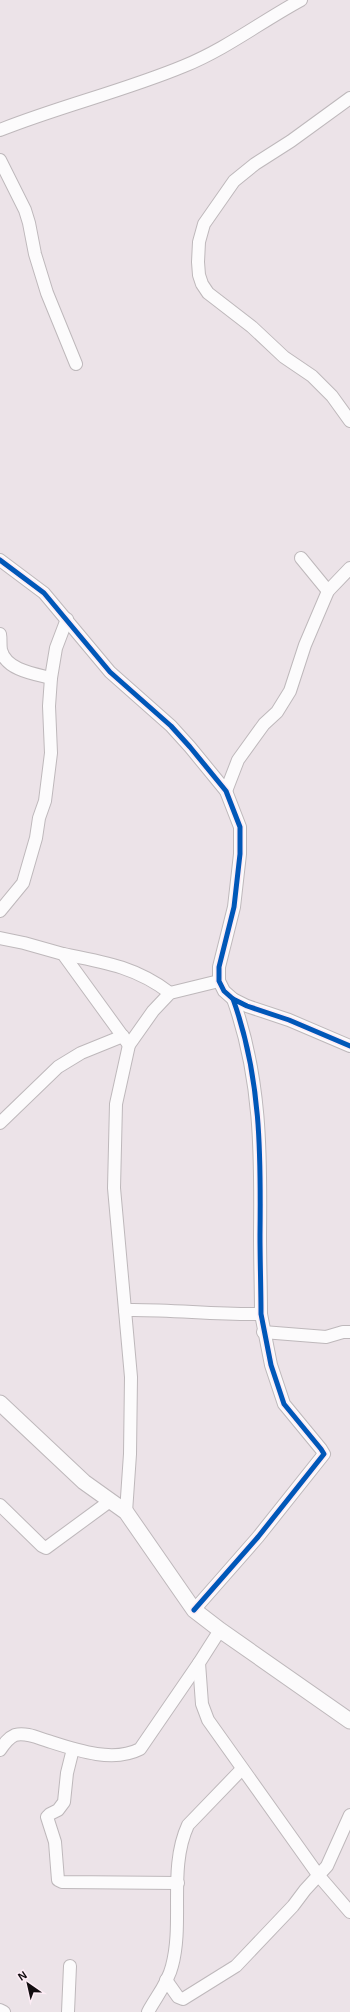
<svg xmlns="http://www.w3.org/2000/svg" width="350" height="2012" font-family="Helvetica,sans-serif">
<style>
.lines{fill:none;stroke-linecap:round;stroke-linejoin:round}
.minor-casing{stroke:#beb8bb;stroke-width:14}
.tertiary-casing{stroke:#beb8bb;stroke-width:17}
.minor{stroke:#fcfbfc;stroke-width:12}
.tertiary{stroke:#fcfbfc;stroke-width:15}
.cycleway-casing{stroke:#fdecf5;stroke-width:8}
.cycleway{stroke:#0057b8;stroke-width:5}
</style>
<rect width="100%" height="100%" fill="#ece3e8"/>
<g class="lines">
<defs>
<g id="minor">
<path d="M 350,98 L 291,141 L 255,164 L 234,181 L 204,224 L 199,242 L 198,262 L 199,275 L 202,284 L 208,293 L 252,327 L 284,357 L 312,376 L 332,396 L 350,421"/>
<path d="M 0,130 C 60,106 124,91 184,66 C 226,49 262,21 301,0"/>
<path d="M 0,160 L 25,210 L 29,223 L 35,254 L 47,293 L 76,364"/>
<path d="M 301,558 L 328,591"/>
<path d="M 0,560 L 44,593 L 110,672 L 171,726 L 190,747 L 226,791 L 240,827 L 240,854 L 234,907 L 219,967 L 219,981 L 224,991 L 233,999 L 247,1006 L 289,1020 L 350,1046"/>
<path d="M 0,634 C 1,639 0,645 1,650 C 6,670 34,674 51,678"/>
<path d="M 226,791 L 238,760 L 264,724 L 277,712 L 290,691 L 305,645 L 328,591 L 350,568"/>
<path d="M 0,911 L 23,883 L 36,838 L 39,818 L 45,801 L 51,753 L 49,706 L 51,678 L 56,648 L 67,619"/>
<path d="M 0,938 L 24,943 L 63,954 L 129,1045"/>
<path d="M 63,954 C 104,962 136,967 170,993"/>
<path d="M 0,1123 L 58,1067 L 81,1053 L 123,1036"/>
<path d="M 125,1310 C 170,1309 215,1315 261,1314"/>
<path d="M 263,1332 L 326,1337 L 343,1332 L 350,1332"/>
<path d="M 0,1505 L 42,1546 L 46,1548 L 110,1501"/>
<path d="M 126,1512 L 130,1454 L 131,1377 L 114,1188 L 116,1104 L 129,1045 L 153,1011 L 170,993 L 219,981"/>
<path d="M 194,1610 L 258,1537 L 324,1454 L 321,1449 L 284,1404 L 271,1365 L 261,1314 C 261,1288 260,1262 260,1235 C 261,1154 261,1077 233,999"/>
<path d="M 220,1630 L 199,1663 L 202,1704 L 208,1720 L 319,1876 L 350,1912"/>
<path d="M 73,1749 L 67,1773 L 64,1802 L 58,1810 L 50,1814 L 47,1817 L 55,1842 L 58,1880 L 62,1882 L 178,1883"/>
<path d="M 0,1750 C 4,1744 8,1738 15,1735 C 26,1732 38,1738 48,1741 C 76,1750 113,1763 140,1749 L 199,1663"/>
<path d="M 166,1980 L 178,1997 L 183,1999 L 236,1966 L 293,1906 L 305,1890 L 327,1866 L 350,1815"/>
<path d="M 0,2010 L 4,2012"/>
<path d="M 68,2012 L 70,1966"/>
<path d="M 148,2012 C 156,1997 168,1983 172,1966 C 184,1922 168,1868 188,1825 L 242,1769"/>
</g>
<path id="tertiary" d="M 0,1403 L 84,1482 L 126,1512 L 194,1610 L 220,1630 L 350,1721"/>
</defs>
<use href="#minor" class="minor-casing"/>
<use href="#tertiary" class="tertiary-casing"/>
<use href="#minor" class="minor"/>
<use href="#tertiary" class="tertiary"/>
<defs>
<g id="cycleway">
<path d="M 0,560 L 44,593 L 110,672 L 171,726 L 190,747 L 226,791 L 240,827 L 240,854 L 234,907 L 219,967 L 219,981 L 224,991 L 233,999 L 247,1006 L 289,1020 L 350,1046"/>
<path d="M 194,1610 L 258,1537 L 324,1454 L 321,1449 L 284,1404 L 271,1365 L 261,1314 C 261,1288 260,1262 260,1235 C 261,1154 261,1077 233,999"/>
</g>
</defs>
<use href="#cycleway" class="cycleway-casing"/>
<use href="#cycleway" class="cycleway"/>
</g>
<g transform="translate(28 1984) rotate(326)" stroke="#fdecf5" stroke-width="3" paint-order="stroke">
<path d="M0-3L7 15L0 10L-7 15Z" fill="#120d10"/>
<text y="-6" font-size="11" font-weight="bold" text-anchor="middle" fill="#120d10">N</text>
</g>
</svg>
